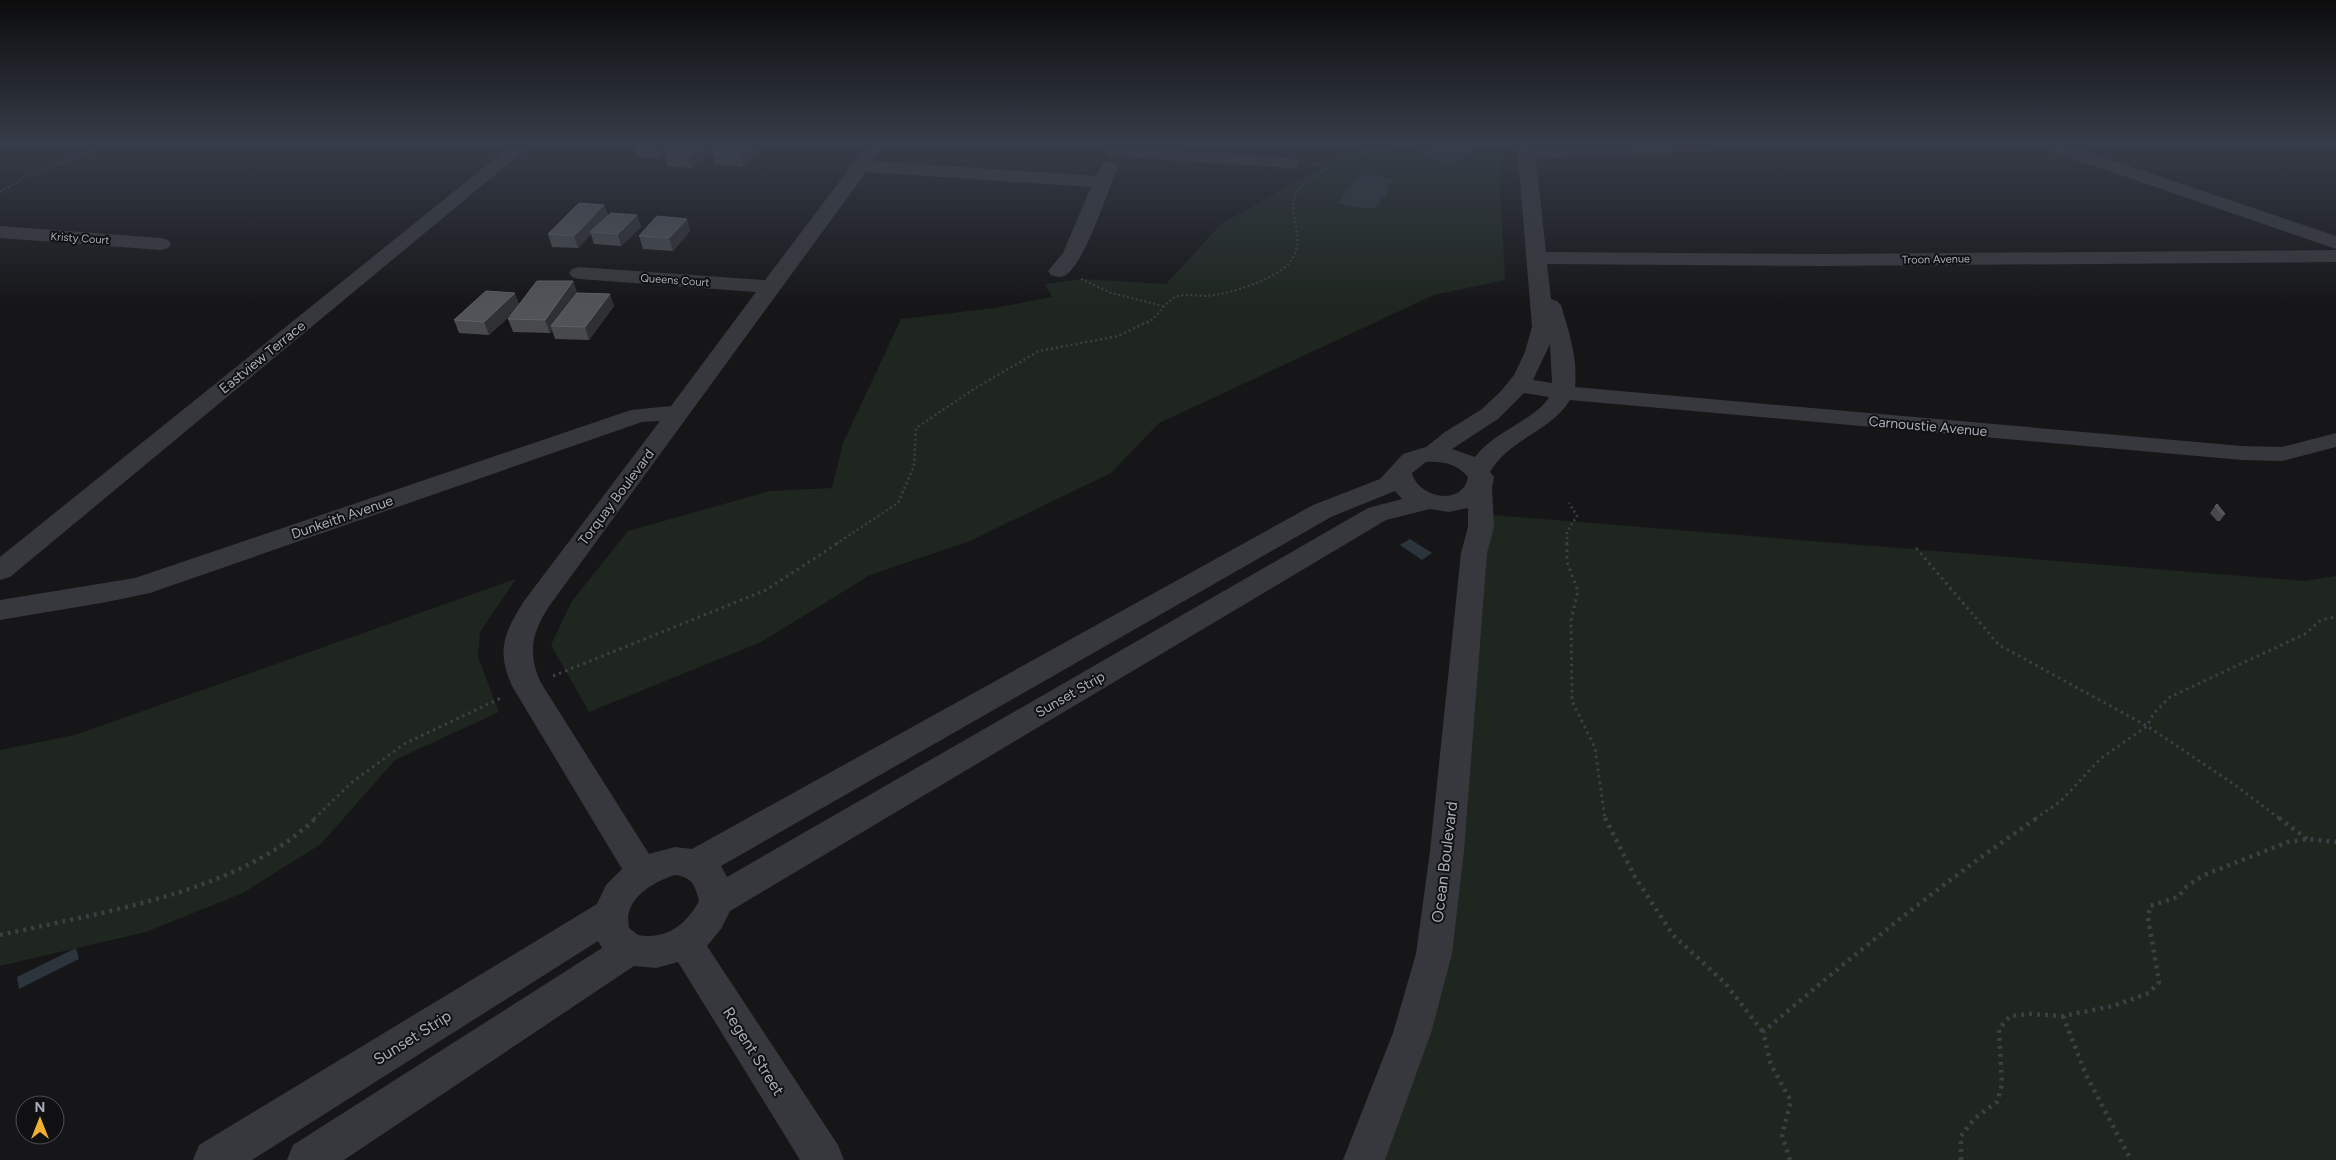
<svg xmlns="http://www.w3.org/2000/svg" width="2336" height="1160" font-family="Figtree,sans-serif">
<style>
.green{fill:#1e261f}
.water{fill:#2c353c}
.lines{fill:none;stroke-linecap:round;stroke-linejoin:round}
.path-far3{stroke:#3d3f44;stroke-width:2;stroke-dasharray:2 2.5;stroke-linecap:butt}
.path-far2{stroke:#3d3f44;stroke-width:2.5;stroke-dasharray:2 3;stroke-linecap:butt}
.path-far1{stroke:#3d3f44;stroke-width:3;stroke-dasharray:2.5 4;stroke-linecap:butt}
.path{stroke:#3d3f44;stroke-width:4.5;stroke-dasharray:3 5;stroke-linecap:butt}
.minor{fill:#37383d;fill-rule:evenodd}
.wall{fill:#47494d}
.shaded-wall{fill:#2f3033}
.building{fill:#525359;stroke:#5f6168}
.labels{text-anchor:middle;stroke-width:4;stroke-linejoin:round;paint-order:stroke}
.far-street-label{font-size:11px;fill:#a8adb8;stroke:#111113}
.street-label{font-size:14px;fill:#a8adb8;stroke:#111113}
.near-street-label{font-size:16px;fill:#a8adb8;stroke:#111113}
</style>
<rect width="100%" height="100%" fill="#161618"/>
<g class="green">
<path d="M 1366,144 L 1498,144 L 1505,280 L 1434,295 L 1159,423 L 1111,473 L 970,541 L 870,575 L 761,642 L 589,712 L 551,645 L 572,601 L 628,531 L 770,491 L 832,488 L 843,443 L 901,319 L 994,308 L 1052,297 L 1045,284 L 1083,279 L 1166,284 L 1222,223 Z"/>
<path d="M 1481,514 L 2303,581 L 2336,576 L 2336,1160 L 1364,1160 L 1412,1033 Z"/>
<path d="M 516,579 L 480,632 L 478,657 L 499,712 L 395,760 L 321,844 L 243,893 L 146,932 L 0,966 L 0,750 L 75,735 Z"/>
</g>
<g class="water">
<path d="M 1429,144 L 1475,144 L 1470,155 L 1447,164 L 1423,155 L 1421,150 Z"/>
<path d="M 1367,174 L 1394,180 L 1388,185 L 1386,194 L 1375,208 L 1361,208 L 1338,203 L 1355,180 Z"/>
<path d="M 1410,539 L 1432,553 L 1422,560 L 1400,545 Z"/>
<path d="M 76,948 L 79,959 L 19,989 L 17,977 Z"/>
</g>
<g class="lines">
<g class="path-far3">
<path d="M 1312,164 L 1328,167"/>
<path d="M 0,192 L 30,175 L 111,144"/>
<path d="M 1081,279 L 1111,293 L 1163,306"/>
<path d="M 1147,323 C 1159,317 1164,301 1178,296 C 1186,294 1197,296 1205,296 C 1227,295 1266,282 1284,268 C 1314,243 1282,214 1298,191 C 1307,179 1335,161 1348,157 C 1365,152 1384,153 1400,144"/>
</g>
<g class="path-far2">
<path d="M 836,544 L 898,503 L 914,466 L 916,428 L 974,389 L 1039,351 L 1118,336 L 1149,321"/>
<path d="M 1567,544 L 1567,532 L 1577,516 L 1569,503"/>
</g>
<g class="path-far1">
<path d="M 1567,543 L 1567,562 L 1578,591 L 1571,620 L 1572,701 L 1595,748 L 1605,819"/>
<path d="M 1916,548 L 1999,645 L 2147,726 L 2235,785 L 2280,819"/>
<path d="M 553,676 L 766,590 L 838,543"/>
<path d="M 314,819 L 351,783 L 404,744 L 501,698"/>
<path d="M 2035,819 L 2061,801 L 2100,759 L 2147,726 L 2154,713 L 2170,697 L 2305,634 L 2321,620 L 2336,617"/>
</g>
<g class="path">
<path d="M 1605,818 L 1635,877 L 1673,935 L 1725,983 L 1763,1032"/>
<path d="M 2279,818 L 2307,839"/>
<path d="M 0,935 C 102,912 238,893 316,818"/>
<path d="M 2063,1016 L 2086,1075 L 2131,1160"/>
<path d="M 1790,1160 L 1782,1135 L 1791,1101 L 1771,1065 L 1763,1032 C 1851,957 1941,883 2037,818"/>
<path d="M 1961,1160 L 1961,1136 L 1975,1118 L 1997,1102 L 2002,1085 L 1999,1029 L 2010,1016 L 2030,1014 L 2063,1016 L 2113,1006 L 2149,993 L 2159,982 L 2148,918 L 2150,906 L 2178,897 L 2187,886 L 2204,875 L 2288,842 L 2308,839 L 2336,842"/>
</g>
<g class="minor">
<path d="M 513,144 L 532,144 L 10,577 L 0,580 L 0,557 Z"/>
<path d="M 868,144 L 886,144 L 873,161 L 1096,176 L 1103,162 L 1115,162 L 1118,166 C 1107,192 1087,259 1066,275 C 1061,278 1056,277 1051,275 L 1048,271 L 1063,253 L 1091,187 L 866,172 L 550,605 C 532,632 527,652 541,683 L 649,854 L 675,847 L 692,849 L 1313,505 L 1380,479 L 1403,454 L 1426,447 L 1445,432 L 1482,409 L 1501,391 L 1514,375 L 1525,352 L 1532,327 L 1517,144 L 1535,144 L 1535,148 L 1629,144 L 1743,144 L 1740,148 L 1734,149 L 1536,159 L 1546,252 L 1825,254 L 2336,250 L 2336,262 L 1825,266 L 1547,264 L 1551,299 L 1557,301 L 1561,305 C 1569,332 1578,359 1575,387 L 2242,446 L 2282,447 L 2336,433 L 2336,447 L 2282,461 L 2242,460 L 1570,400 C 1550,432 1509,439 1490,472 L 1494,477 L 1492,488 L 1494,527 L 1487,553 L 1464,851 L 1452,954 L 1431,1033 L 1385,1160 L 1343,1160 L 1393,1033 L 1416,954 L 1430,851 L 1461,553 L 1468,527 L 1468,508 L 1449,512 L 1430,509 L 1386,520 L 730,911 L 721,929 L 707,946 L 838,1145 L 844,1160 L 800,1160 L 678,962 L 656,968 L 634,966 L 344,1160 L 287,1160 L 293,1145 L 602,948 L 598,941 L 252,1160 L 193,1160 L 199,1145 L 597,904 L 606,885 L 622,869 L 512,686 C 496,649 504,634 524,601 L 660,421 L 642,422 L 150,593 L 107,602 L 0,620 L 0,600 L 135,578 L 631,410 L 671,406 L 756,292 L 579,279 L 572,277 L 569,273 L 572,269 L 579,267 L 765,280 ZM 1550,344 L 1552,383 L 1533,380 ZM 1524,393 L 1549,397 C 1538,418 1493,432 1475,457 L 1452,449 L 1498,419 ZM 1426,462 C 1443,461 1457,464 1468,477 C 1463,507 1418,498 1412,473 ZM 1395,491 L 1402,499 L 1368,508 L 727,877 L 721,866 L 1331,517 ZM 675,875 C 692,877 695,885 699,901 C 686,925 666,940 638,935 L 629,928 C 629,923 627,917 629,912 C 634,893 658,880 675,875 Z"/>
<path d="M 2039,144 L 2064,144 L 2336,236 L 2336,249 L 2042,148 Z"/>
<path d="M 1115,147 L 1290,158 L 1296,159 L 1299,163 L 1296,167 L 1290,168 L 1109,156 L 1106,152 L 1109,148 Z"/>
<path d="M 0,226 L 161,238 L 168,240 L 171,244 L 168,248 L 161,250 L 0,238 Z"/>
</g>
</g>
<g class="wall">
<path d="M 677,144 L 661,159 L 637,157 L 634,146 Z"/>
<path d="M 677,144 L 713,144 L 714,147 L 692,168 L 668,166 L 665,155 Z"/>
<path d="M 761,149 L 743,167 L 715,164 L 712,153 Z"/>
<path d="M 604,205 L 608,215 L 637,215 L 641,227 L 621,246 L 594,244 L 591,234 L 578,248 L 552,247 L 548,234 Z"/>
<path d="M 690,231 L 673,251 L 643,249 L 639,236 Z"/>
<path d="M 573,281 L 577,293 L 614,306 L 589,340 L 555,339 L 552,330 L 550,333 L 513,332 L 508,319 L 513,313 L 489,335 L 459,333 L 454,320 L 519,304 Z"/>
<path d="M 2215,506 L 2225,514 L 2220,521 L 2217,521 L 2210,513 Z"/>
</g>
<g class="shaded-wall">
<path d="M 661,144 L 677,144 L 661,159 L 657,147 Z"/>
<path d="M 703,144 L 713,144 L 714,147 L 692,168 L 689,157 Z"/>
<path d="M 751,144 L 759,144 L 761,149 L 743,167 L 740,155 Z"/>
<path d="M 604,205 L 608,217 L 590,232 L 591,234 L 578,248 L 574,236 Z"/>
<path d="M 637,215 L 641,227 L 621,246 L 618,234 Z"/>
<path d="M 687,219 L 690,231 L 673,251 L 669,238 Z"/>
<path d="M 573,281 L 577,294 L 551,326 L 552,330 L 550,333 L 545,320 Z"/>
<path d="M 515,293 L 520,306 L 489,335 L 484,322 Z"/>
<path d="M 610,294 L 614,306 L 589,340 L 585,327 Z"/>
</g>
<g class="building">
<path d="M 636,144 L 661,144 L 657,147 L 634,146 Z"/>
<path d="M 677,144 L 703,144 L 689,157 L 665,155 Z"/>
<path d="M 721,144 L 751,144 L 740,155 L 712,153 Z"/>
<path d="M 579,203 L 604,205 L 574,236 L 548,234 Z"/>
<path d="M 611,213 L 637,215 L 618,234 L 590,232 Z"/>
<path d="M 657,216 L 687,219 L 669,238 L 639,236 Z"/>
<path d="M 537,281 L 573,281 L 545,320 L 508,319 Z"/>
<path d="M 486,291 L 515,293 L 484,322 L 454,320 Z"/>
<path d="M 577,293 L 610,294 L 585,327 L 551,326 Z"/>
<path d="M 2217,504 L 2225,514 L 2222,514 L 2215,506 Z"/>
</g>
<linearGradient id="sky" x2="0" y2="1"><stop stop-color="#0c0c0d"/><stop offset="0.47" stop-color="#363c48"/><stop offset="1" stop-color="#363c48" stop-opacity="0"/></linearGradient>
<rect width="2336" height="306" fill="url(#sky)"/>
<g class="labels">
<g class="far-street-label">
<text transform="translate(80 238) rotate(4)" y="4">Kristy Court</text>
<text transform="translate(1936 259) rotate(-1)" y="4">Troon Avenue</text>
<text transform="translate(675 280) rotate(4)" y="4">Queens Court</text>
</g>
<g class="street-label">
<text transform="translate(262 357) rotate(-39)" y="5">Eastview Terrace</text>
<text transform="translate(1928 426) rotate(5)" y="5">Carnoustie Avenue</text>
<text transform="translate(616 497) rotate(-53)" y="5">Torquay Boulevard</text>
<text transform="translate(342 517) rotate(-19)" y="5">Dunkeith Avenue</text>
<text transform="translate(1070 694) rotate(-30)" y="5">Sunset Strip</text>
</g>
<g class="near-street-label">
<text transform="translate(1444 862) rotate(-83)" y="6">Ocean Boulevard</text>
<text transform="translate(412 1037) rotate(-32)" y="6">Sunset Strip</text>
<text transform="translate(754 1051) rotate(58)" y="6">Regent Street</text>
</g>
</g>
<g transform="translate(40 1120)"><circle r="24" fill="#111113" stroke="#4d4f55"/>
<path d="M0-4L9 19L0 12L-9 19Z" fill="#f2b134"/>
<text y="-8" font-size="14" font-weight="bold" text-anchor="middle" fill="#a8adb8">N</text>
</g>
</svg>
